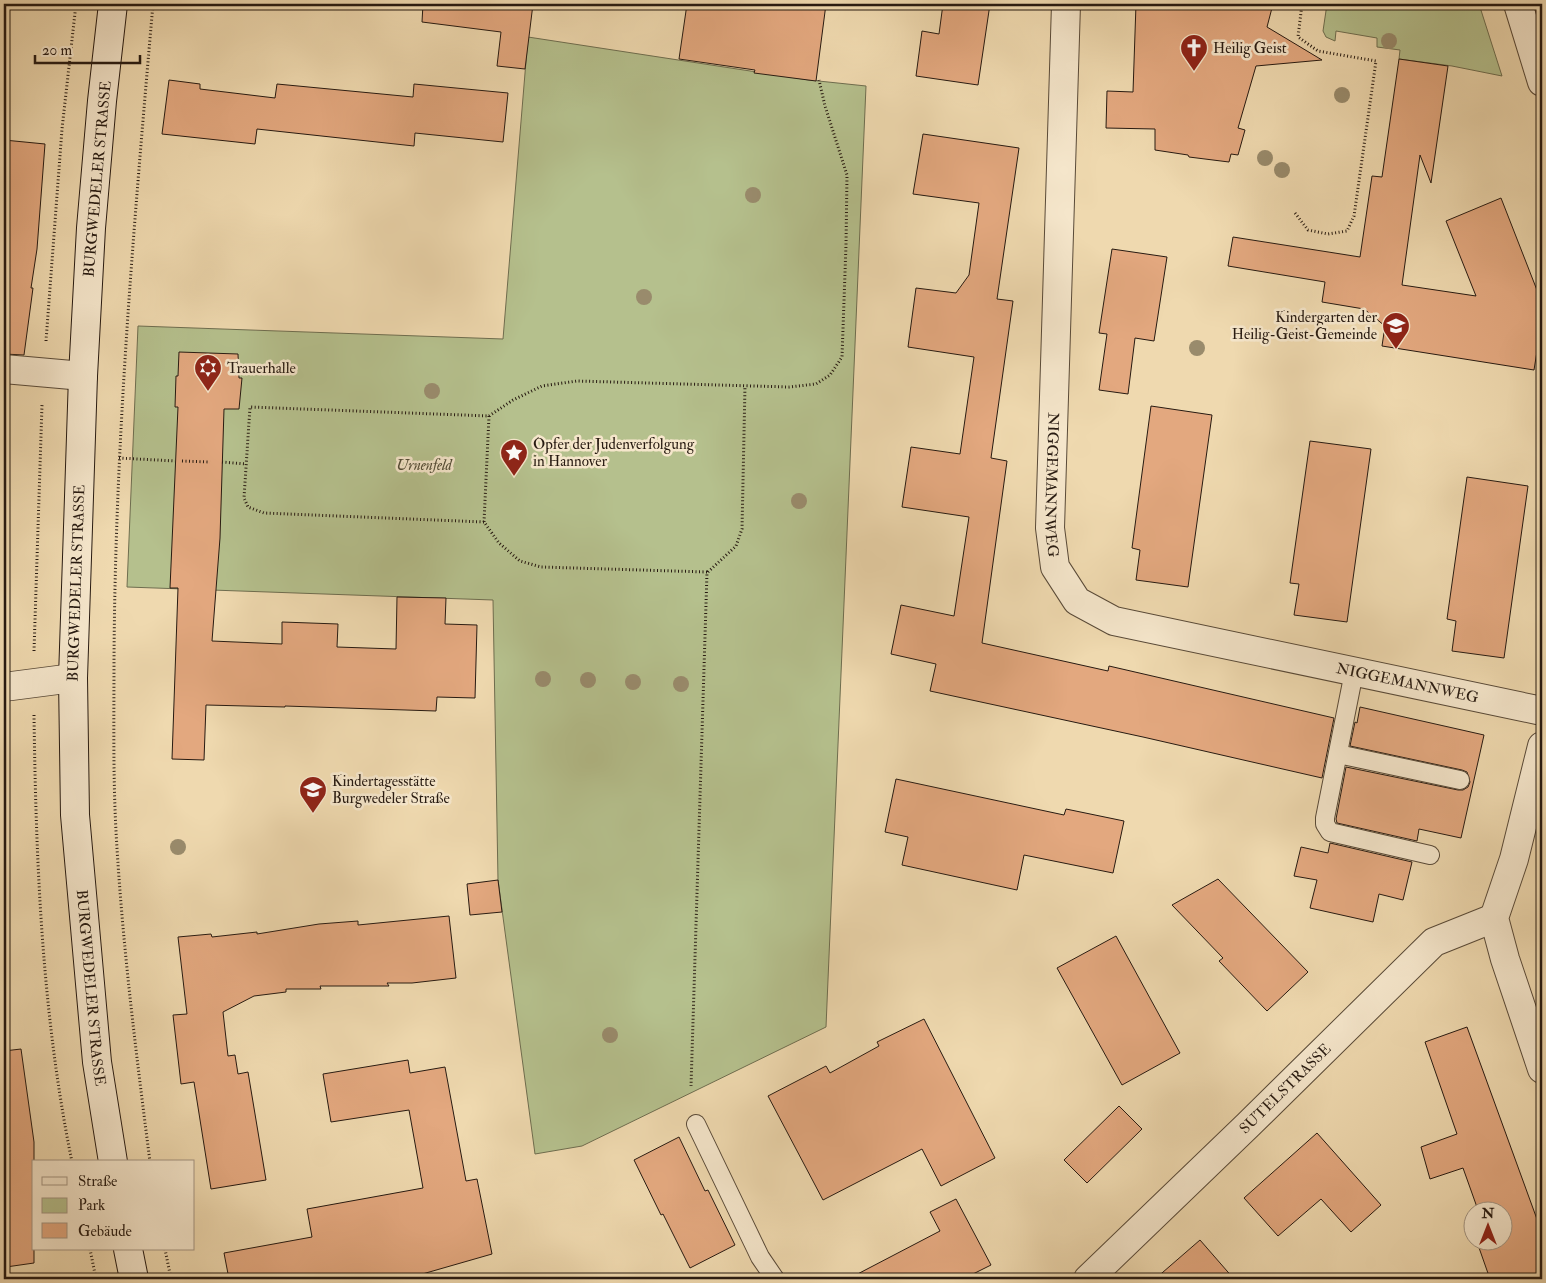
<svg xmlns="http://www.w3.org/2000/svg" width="1546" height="1283" font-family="'IM FELL Double Pica',serif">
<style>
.green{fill:#b5c08d;stroke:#6e6d4f}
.building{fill:#e3a87f;stroke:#271a11}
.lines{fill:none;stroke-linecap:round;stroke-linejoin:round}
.lane-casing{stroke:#594a38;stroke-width:20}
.street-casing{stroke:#594a38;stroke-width:30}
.secondary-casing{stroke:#271a11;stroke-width:30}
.path{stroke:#271a11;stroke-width:3;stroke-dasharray:1 2.5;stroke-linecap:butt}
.lane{stroke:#f5e6cb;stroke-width:18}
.street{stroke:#f5e6cb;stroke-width:28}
.secondary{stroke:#f5e6cb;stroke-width:28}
.tree{fill:#998b6c}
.labels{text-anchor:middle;stroke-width:5;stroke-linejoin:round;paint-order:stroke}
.poi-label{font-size:15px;fill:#271a11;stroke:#f5e6cb;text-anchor:start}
.street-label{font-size:15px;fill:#271a11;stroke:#f5e6cb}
.park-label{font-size:15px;font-style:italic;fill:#524c36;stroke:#f5e6cb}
</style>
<rect width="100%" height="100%" fill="#efd9af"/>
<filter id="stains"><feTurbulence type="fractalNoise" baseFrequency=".004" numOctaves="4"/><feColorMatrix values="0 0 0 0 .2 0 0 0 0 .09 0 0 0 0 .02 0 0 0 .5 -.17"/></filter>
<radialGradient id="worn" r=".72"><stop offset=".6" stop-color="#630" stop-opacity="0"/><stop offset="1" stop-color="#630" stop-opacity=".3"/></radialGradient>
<g class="green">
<path d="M 1327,4 L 1479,4 L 1502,76 L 1452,66 L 1399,59 L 1400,50 L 1377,47 L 1377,38 L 1336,31 L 1335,41 L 1326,37 L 1323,31 Z"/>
<path d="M 528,37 L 809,80 L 866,86 L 826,1027 L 582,1146 L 535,1154 L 498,880 L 493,600 L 127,587 L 138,326 L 503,339 Z"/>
</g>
<g class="building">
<path d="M 423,4 L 533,4 L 525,69 L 497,66 L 501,32 L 422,22 Z"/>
<path d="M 687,4 L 826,4 L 816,81 L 754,73 L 755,70 L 679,59 Z"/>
<path d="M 943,4 L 990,4 L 978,85 L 916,76 L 922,31 L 939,34 Z"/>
<path d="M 1136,4 L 1273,4 L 1267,27 L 1322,60 L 1256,66 L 1238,128 L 1245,130 L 1238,155 L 1231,154 L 1229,162 L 1189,157 L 1188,155 L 1155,150 L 1155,129 L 1106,128 L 1107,91 L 1133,92 Z"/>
<path d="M 1399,59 L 1448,66 L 1431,183 L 1420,155 L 1402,285 L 1476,296 L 1446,221 L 1501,198 L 1542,303 L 1542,320 L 1534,370 L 1382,346 L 1385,326 L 1364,309 L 1322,302 L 1325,282 L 1228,266 L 1233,237 L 1360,257 L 1372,176 L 1382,177 Z"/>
<path d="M 169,80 L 200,84 L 200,89 L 275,98 L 277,84 L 413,97 L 414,84 L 508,93 L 503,142 L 415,133 L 414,146 L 257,129 L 255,144 L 162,134 Z"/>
<path d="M 923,134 L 1019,148 L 997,299 L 1013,301 L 991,458 L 1007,461 L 982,643 L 1108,671 L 1109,666 L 1334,718 L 1322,778 L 1143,737 L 930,691 L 936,664 L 891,654 L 901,605 L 954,616 L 969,517 L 902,507 L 911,447 L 960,454 L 974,357 L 908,347 L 916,288 L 956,293 L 969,275 L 979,203 L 913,194 Z"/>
<path d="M 4,140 L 45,144 L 37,249 L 31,288 L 33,288 L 24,355 L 4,354 Z"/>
<path d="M 1112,249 L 1167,257 L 1154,341 L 1135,338 L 1128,394 L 1099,390 L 1107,334 L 1099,333 Z"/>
<path d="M 179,352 L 238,354 L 239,378 L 242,378 L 239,409 L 224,409 L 220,538 L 212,641 L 282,644 L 282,622 L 338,624 L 337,647 L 396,649 L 397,597 L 446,598 L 445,624 L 477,625 L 475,698 L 437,697 L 436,711 L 285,706 L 285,707 L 206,705 L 204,760 L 172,759 L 178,588 L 170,588 L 178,407 L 175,407 L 176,376 L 178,376 Z"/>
<path d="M 1151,406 L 1212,415 L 1188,587 L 1136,580 L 1140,550 L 1132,548 Z"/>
<path d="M 1310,441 L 1371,449 L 1347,622 L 1294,615 L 1299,584 L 1290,583 Z"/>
<path d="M 1467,477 L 1528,486 L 1504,658 L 1452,651 L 1456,621 L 1447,619 Z"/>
<path d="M 1360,707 L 1484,735 L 1461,838 L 1419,829 L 1417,841 L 1337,823 L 1336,819 L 1346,767 L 1458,790 L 1463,790 L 1468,787 L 1470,782 L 1467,772 L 1462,770 L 1350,746 L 1355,722 L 1357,723 Z"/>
<path d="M 896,779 L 1064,815 L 1066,809 L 1124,821 L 1113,873 L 1024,855 L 1017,890 L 902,865 L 908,837 L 885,832 Z"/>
<path d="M 1330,843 L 1412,862 L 1403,900 L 1379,894 L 1373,922 L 1310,908 L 1317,880 L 1294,876 L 1301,847 L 1328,853 Z"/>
<path d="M 1218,879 L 1308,972 L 1267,1011 L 1219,961 L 1223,958 L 1172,905 Z"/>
<path d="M 498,880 L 502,912 L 470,915 L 467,884 Z"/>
<path d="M 449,916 L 456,978 L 412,983 L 387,983 L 389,986 L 320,986 L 321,989 L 286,989 L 286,992 L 254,996 L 223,1012 L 228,1056 L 235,1055 L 238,1074 L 248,1072 L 266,1180 L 211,1189 L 194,1082 L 181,1084 L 173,1015 L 187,1014 L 178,937 L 211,934 L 212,937 L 257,932 L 257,934 L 319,924 L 358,921 L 358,925 Z"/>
<path d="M 1116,936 L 1180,1053 L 1122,1085 L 1057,968 Z"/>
<path d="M 924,1019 L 995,1158 L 941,1186 L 922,1149 L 823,1200 L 768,1096 L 826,1066 L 830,1073 L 879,1046 L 877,1042 Z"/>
<path d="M 1467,1027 L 1542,1233 L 1542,1279 L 1490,1279 L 1477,1242 L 1482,1240 L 1504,1240 L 1504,1210 L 1478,1210 L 1463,1168 L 1430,1179 L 1421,1147 L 1457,1134 L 1425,1042 Z"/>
<path d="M 21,1049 L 34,1142 L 34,1263 L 6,1267 L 4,1252 L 4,1051 Z"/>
<path d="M 408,1060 L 410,1073 L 445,1067 L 466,1181 L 477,1179 L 492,1254 L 405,1279 L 229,1279 L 224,1253 L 312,1237 L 307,1209 L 423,1188 L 409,1110 L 331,1122 L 323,1074 Z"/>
<path d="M 1119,1106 L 1142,1129 L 1087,1183 L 1064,1160 Z"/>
<path d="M 1317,1133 L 1381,1205 L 1351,1232 L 1321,1199 L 1278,1236 L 1244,1198 Z"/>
<path d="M 679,1137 L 705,1191 L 708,1190 L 735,1245 L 690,1268 L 663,1214 L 661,1215 L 634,1160 Z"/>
<path d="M 956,1199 L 991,1265 L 963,1279 L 848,1279 L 940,1231 L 930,1212 Z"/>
<path d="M 1200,1240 L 1234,1279 L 1155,1279 Z"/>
</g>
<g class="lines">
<defs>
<g id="lane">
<path d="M 1354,672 L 1325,818 L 1325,824 L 1330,832 L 1430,855"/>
<path d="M 1338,754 L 1460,780"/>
<path d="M 696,1124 L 760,1257 L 775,1279"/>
</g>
<g id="street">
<path id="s1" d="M 1066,4 L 1050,528 L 1055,567 L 1077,601 L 1114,621 L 1542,711"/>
<path d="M 1518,4 L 1542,82"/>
<path d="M 4,369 L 83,376"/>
<path d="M 4,687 L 73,678"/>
<path d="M 1542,746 L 1514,859 L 1494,918 L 1505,959 L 1542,1069"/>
<path id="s2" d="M 1088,1279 L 1248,1125 L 1434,942 L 1494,918"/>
</g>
<g id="secondary">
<path id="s3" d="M 113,4 L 102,101 L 91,228 L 83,376 L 73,678 L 75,815 L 97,1062 L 113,1162"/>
<path d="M 128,1249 L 134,1279"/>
</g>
</defs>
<use href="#lane" class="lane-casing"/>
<use href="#street" class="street-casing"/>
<use href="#secondary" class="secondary-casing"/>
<g class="path">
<path d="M 1295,213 L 1308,230 L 1328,234 L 1347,231 L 1354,216 L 1376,61 L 1318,51 L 1298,37 L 1302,4"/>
<path d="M 46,341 L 62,129 L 76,4"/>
<path d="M 489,416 L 484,522 L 499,543 L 520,561 L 541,567 L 707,572 L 691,1086"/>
<path d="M 119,458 L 175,461"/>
<path d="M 182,461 L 210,462"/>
<path d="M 222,462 L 246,464"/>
<path d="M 484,522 L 264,513 L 248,507 L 244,498 L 250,407 L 489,416 L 513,400 L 542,386 L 577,381 L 789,387 L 816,384 L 830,375 L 842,357 L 846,245 L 847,175 L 825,106 L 819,80"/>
<path d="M 708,572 L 736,546 L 742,529 L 745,386"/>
<path d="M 34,651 L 42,405"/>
<path d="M 34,715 C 36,864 42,1015 72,1162"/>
<path d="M 150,1162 C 136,1052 122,942 116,831 C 113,775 114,718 114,662 C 115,442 134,223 153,4"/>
<path d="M 90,1249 L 96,1279"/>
<path d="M 165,1249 L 171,1279"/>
</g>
<use href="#lane" class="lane"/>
<use href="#street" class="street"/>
<use href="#secondary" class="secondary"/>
</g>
<g class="tree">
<circle cx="1389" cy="41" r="8"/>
<circle cx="1342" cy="95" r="8"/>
<circle cx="1265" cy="158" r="8"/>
<circle cx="1282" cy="170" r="8"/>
<circle cx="753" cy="195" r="8"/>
<circle cx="644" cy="297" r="8"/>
<circle cx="1197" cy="348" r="8"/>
<circle cx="432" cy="391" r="8"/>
<circle cx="799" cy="501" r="8"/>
<circle cx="543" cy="679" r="8"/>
<circle cx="588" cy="680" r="8"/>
<circle cx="633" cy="682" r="8"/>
<circle cx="681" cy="684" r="8"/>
<circle cx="178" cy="847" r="8"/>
<circle cx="610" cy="1035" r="8"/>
</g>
<defs>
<symbol id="church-pin" viewBox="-11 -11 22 30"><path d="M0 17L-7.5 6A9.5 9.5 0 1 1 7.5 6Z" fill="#8f2418" stroke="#f5e6cb"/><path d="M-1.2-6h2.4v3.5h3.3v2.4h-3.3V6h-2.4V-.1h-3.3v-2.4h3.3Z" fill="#fff"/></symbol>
<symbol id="school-pin" viewBox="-11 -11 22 30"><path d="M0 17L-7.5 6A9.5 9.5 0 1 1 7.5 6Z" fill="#8f2418" stroke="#f5e6cb"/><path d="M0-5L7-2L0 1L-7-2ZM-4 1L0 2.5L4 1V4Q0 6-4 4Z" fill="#fff"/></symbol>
<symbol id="synagogue-pin" viewBox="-11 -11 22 30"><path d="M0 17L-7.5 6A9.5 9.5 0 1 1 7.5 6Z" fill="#8f2418" stroke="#f5e6cb"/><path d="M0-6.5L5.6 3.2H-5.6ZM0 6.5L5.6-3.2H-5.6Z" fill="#fff"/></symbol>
<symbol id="sight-pin" viewBox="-11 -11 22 30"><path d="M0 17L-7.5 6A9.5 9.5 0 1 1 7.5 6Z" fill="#8f2418" stroke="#f5e6cb"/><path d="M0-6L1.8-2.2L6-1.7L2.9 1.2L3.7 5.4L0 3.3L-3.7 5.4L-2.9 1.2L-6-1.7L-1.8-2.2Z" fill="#fff"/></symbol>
</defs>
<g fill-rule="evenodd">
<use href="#church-pin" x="1178" y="32" width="32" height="43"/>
<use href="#school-pin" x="1380" y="310" width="32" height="43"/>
<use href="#synagogue-pin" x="192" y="352" width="32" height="43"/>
<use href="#sight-pin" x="498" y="437" width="32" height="43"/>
<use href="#school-pin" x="297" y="774" width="32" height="43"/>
</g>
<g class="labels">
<g class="poi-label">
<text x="1213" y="53">Heilig Geist</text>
<text x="1377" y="322" text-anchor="end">Kindergarten der<tspan x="1377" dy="17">Heilig-Geist-Gemeinde</tspan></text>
<text x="227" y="373">Trauerhalle</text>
<text x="533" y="449">Opfer der Judenverfolgung<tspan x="533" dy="17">in Hannover</tspan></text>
<text x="332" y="786">Kindertagesstätte<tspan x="332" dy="17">Burgwedeler Straße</tspan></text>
</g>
<g class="street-label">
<text transform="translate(97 179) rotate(-85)" y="5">BURGWEDELER STRASSE</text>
<text dy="5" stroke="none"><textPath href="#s1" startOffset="481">NIGGEMANNWEG</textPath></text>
<text transform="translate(76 583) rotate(-88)" y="5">BURGWEDELER STRASSE</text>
<text dy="5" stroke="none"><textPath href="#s1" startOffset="946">NIGGEMANNWEG</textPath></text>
<text dy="5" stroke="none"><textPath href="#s3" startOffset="986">BURGWEDELER STRASSE</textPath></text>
<text dy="5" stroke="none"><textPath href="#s2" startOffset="274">SUTELSTRASSE</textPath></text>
</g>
<g class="park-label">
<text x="424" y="470">Urnenfeld</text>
</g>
</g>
<rect width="1546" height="1283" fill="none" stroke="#efd9af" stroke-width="20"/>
<rect x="5" y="5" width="1536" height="1273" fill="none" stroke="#271a11" stroke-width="2.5"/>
<rect x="10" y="10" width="1526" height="1263" fill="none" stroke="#271a11"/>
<rect x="32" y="1160" width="162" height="90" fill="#f5e6cb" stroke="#a39481"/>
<rect x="42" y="1177" width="25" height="8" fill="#f5e6cb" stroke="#a39481"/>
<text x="78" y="1186" font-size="15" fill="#271a11">Straße</text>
<rect x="42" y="1198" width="25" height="15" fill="#b5c08d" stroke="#a39481"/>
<text x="78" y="1210" font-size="15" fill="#271a11">Park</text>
<rect x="42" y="1223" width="25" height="15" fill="#e3a87f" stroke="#a39481"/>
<text x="78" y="1236" font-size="15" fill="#271a11">Gebäude</text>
<g transform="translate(1488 1226)"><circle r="24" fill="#f5e6cb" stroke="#a39481"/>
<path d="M0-4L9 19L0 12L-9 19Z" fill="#8f2418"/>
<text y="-8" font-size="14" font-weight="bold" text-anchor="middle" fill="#271a11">N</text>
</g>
<path d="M35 55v8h105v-8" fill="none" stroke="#271a11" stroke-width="2.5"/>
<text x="42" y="55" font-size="15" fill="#271a11" stroke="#f5e6cb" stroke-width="4" paint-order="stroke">20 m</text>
<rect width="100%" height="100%" filter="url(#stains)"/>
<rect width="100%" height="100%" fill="url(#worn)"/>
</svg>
